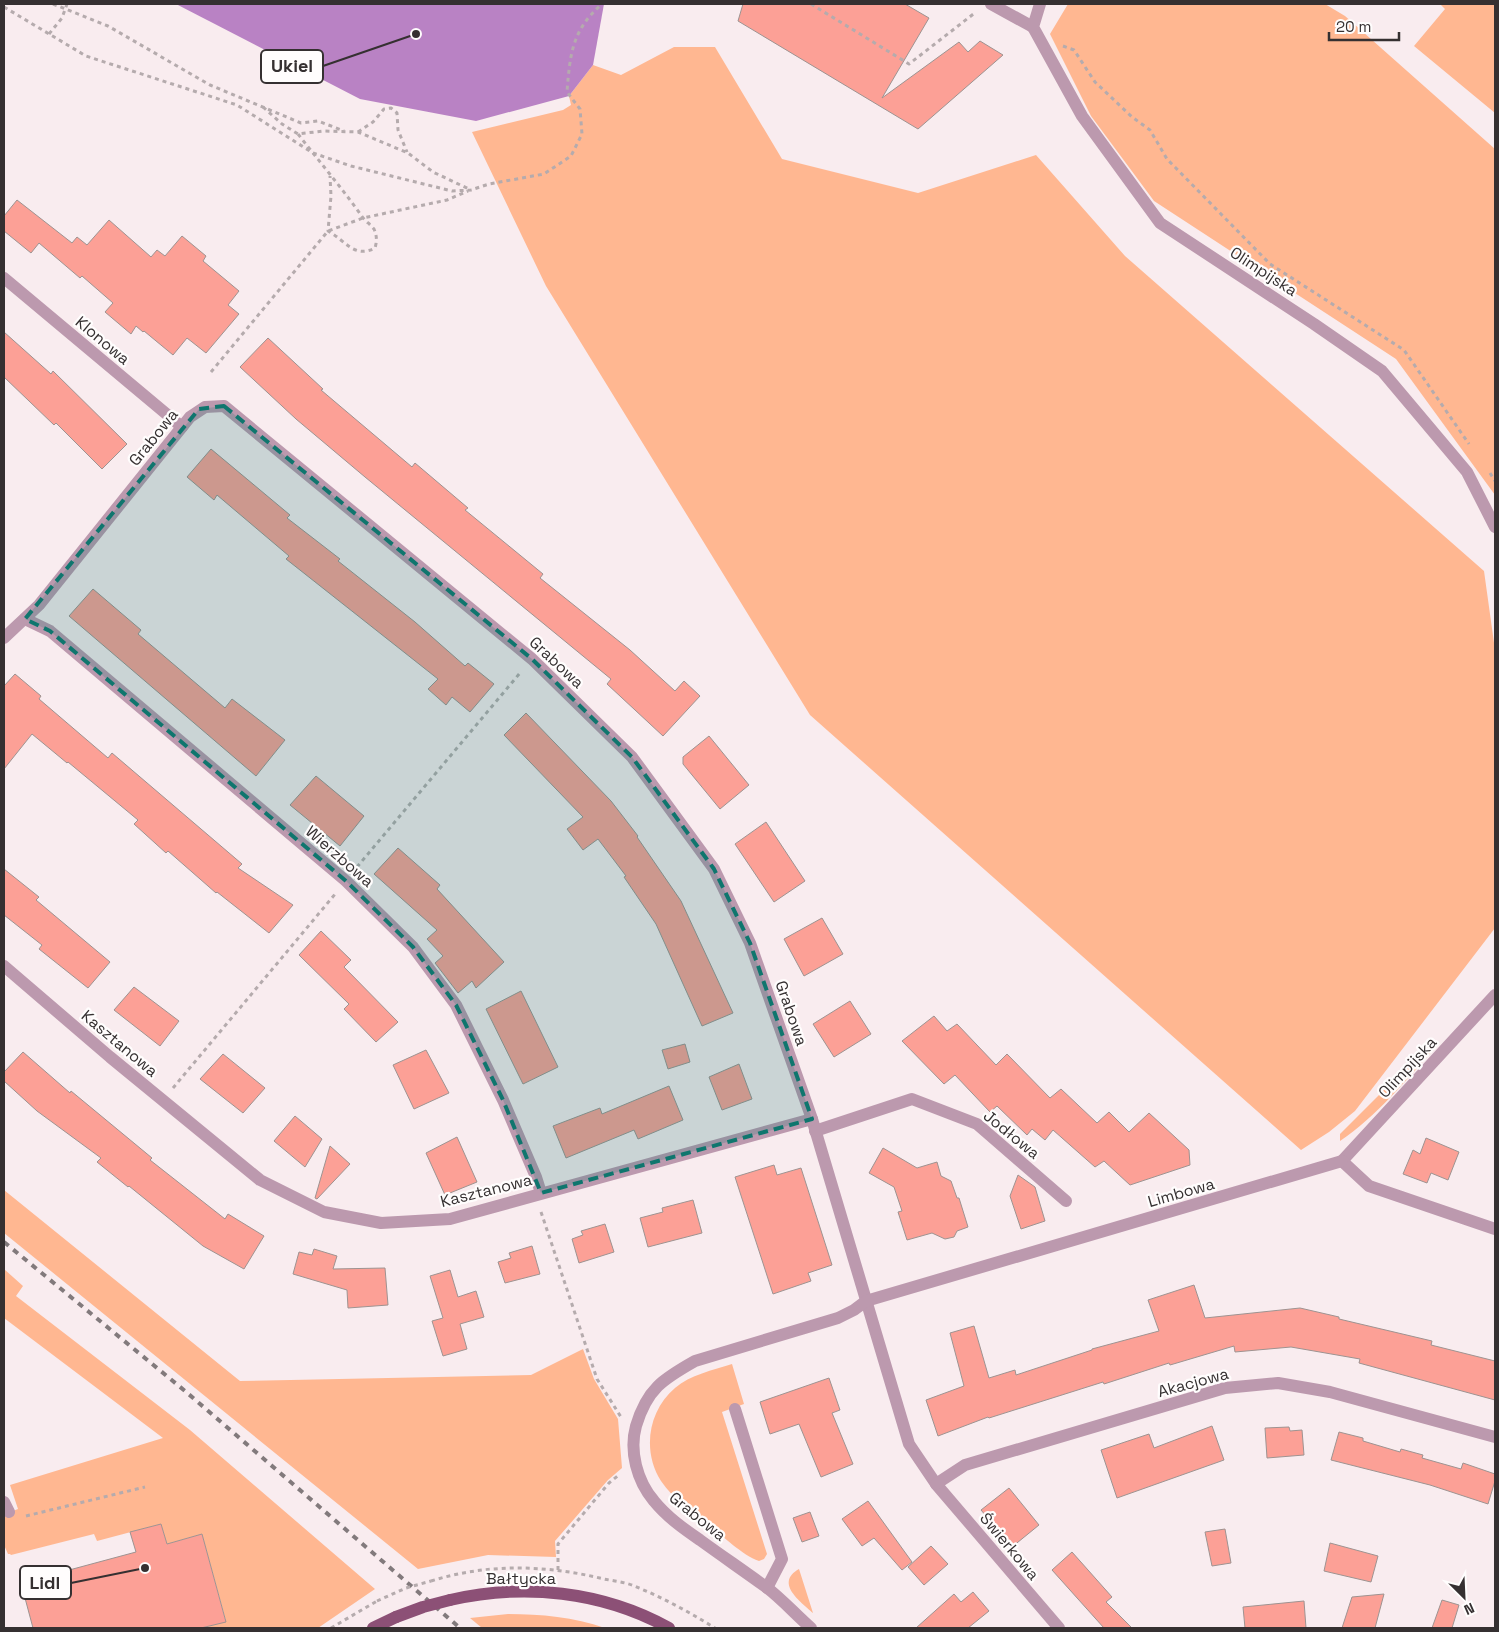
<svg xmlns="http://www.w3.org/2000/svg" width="1499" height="1632" font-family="'Space Grotesk',sans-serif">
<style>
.green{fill:#ffb791}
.water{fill:#b982c4}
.building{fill:#fca096;stroke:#9e9391}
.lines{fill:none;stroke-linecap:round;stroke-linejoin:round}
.path{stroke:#b5abad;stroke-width:3;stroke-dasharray:4 4;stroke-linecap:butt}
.minor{stroke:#bc99ae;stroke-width:12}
.major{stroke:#8c5076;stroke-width:12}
.rail{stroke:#827a7c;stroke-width:4;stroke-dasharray:6 6;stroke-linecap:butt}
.path-bridge{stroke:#b5abad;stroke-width:3;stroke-dasharray:4 4;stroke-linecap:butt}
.major-bridge{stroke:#8c5076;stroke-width:12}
.marked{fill:#0f766e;fill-opacity:0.2;stroke:#0f766e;stroke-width:4;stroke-dasharray:10 6;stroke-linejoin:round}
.labels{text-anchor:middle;stroke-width:4.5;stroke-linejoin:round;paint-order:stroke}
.street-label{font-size:16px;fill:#353031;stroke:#fffdfd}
.leader{fill:none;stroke:#353031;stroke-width:2}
.callout-dot{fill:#353031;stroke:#fffdfd;stroke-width:2}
.callout{fill:#fffdfd;stroke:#353031;stroke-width:2}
.callout-label{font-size:18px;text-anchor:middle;font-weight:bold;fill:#353031}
</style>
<rect width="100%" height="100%" fill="#f9ecef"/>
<g class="green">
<path d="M 1068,4 L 1325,4 L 1345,16 L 1495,149 L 1495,495 L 1396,359 L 1154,201 L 1091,116 L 1050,34 Z"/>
<path d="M 1440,4 L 1495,4 L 1495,113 L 1414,46 L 1445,9 Z"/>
<path d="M 674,47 L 715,47 L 782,159 L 918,193 L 1036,155 L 1125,256 L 1484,571 L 1495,650 L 1495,928 L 1355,1111 L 1329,1132 L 1301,1150 L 810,715 L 546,286 L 472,132 L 563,110 L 571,105 L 569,96 L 593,65 L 621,75 Z"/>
<path d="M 1432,1045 L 1435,1048 C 1405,1081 1377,1116 1340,1141 L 1340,1134 L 1426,1048 Z"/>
<path d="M 4,1190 L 240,1381 L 531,1375 L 583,1349 L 594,1379 L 618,1419 L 622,1468 L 608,1480 L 555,1541 L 556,1557 L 488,1555 L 418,1569 L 4,1233 Z"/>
<path d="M 4,1269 L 23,1286 L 16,1296 L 190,1430 L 375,1589 L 318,1628 L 201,1628 L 226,1621 L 202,1534 L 167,1544 L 161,1524 L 97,1541 L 94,1534 L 11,1555 L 10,1554 L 8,1554 L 4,1545 L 4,1512 L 5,1514 L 18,1509 L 10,1485 L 163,1438 L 4,1318 Z"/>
<path d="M 732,1364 L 744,1404 L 722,1412 L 767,1554 L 764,1559 L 759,1561 C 742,1555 723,1536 709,1525 C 693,1513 673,1499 661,1481 C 642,1451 648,1411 675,1388 C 690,1375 713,1370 732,1364 Z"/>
<path d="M 799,1569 L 813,1613 C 801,1602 774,1583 799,1569 Z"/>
<path d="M 508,1614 C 541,1614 574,1617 605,1628 L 482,1628 L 470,1618 Z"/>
</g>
<path class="water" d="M 176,4 L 604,4 L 593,65 L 569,96 L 476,121 L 360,99 Z"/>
<g class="building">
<path d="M 743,4 L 905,4 L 929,18 L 882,98 L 959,42 L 968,52 L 980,41 L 1003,55 L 918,129 L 738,21 Z"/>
<path d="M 17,200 L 72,243 L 77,237 L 87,245 L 109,220 L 151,257 L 157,250 L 165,256 L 182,236 L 206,256 L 203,261 L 239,291 L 228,305 L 239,314 L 206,353 L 187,338 L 173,355 L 144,331 L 143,332 L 136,326 L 131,334 L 105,312 L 113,303 L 82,276 L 80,278 L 39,243 L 31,253 L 4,231 L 4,216 Z"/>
<path d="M 4,332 L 51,374 L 53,371 L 127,444 L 102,469 L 56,423 L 54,425 L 4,377 Z"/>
<path d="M 268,338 L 323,389 L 321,390 L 412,467 L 415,463 L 468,508 L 465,510 L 543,574 L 540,578 L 630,650 L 675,691 L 684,681 L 700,696 L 663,736 L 607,684 L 611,679 L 365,477 L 296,419 L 240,367 Z"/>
<path d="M 211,449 L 290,515 L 287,518 L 340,559 L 338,561 L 415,622 L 465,666 L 468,663 L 494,684 L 470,712 L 452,697 L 446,705 L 428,689 L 438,679 L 286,559 L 289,556 L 217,495 L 214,500 L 187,477 Z"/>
<path d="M 93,589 L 141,630 L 138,634 L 225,708 L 232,699 L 285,740 L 256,776 L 69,616 Z"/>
<path d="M 15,674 L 41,696 L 39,699 L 108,758 L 112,753 L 242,864 L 238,868 L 293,905 L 269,933 L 217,892 L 216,893 L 168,851 L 166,853 L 134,824 L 138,820 L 68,762 L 67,763 L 32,734 L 4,769 L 4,686 Z"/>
<path d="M 526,713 L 611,801 L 638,836 L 637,837 L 681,901 L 733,1013 L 702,1026 L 656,924 L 624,877 L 626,876 L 598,839 L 583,850 L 567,829 L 583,817 L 504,735 Z"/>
<path d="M 709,736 L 749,785 L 720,809 L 683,764 L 683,757 Z"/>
<path d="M 316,776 L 364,816 L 340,846 L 290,805 Z"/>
<path d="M 766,822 L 805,881 L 774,902 L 735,844 Z"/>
<path d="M 398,848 L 440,885 L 437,889 L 504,962 L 476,988 L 472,981 L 458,993 L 435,963 L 443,956 L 427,939 L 437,930 L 374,874 Z"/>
<path d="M 4,869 L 39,897 L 36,900 L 110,962 L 88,988 L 39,949 L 42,945 L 4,915 Z"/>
<path d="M 822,918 L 843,954 L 804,976 L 784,939 Z"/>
<path d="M 321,931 L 351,960 L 344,967 L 398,1022 L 376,1042 L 344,1009 L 349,1004 L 299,955 Z"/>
<path d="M 134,987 L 179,1021 L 160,1046 L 114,1010 Z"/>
<path d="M 521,991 L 558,1067 L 523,1084 L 486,1009 Z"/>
<path d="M 850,1001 L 871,1034 L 834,1057 L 813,1024 Z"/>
<path d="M 934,1016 L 947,1031 L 957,1024 L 996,1065 L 1007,1054 L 1050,1098 L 1061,1089 L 1097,1123 L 1109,1112 L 1129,1132 L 1149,1113 L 1189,1150 L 1190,1165 L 1130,1185 L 1104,1161 L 1095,1167 L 1053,1130 L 1045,1140 L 1032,1129 L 1027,1135 L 997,1106 L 990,1112 L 955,1075 L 944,1084 L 902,1041 Z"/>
<path d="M 685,1044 L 690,1062 L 668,1069 L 662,1050 Z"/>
<path d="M 426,1050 L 449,1093 L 414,1109 L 393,1065 Z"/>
<path d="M 23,1052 L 70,1093 L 71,1091 L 152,1158 L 150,1160 L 225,1219 L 228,1214 L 264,1236 L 244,1269 L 203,1246 L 129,1186 L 128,1187 L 97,1162 L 101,1158 L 37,1111 L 4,1081 L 4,1072 Z"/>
<path d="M 223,1054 L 265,1088 L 243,1113 L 200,1079 Z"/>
<path d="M 739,1064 L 752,1099 L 722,1110 L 709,1077 Z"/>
<path d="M 669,1086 L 683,1120 L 638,1139 L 634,1130 L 566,1158 L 553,1126 L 600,1108 L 602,1114 Z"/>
<path d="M 295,1116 L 322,1139 L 305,1167 L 274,1141 Z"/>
<path d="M 457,1137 L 477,1182 L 445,1195 L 426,1153 Z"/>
<path d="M 1426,1138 L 1459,1152 L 1448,1180 L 1431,1173 L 1427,1183 L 1403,1174 L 1413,1150 L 1420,1154 Z"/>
<path d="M 330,1146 L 350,1164 L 317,1199 L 315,1198 Z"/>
<path d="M 883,1148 L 917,1168 L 937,1162 L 941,1176 L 951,1181 L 957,1198 L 959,1198 L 968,1227 L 957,1231 L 954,1237 L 945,1239 L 932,1233 L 907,1240 L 898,1212 L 902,1211 L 894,1187 L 869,1173 Z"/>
<path d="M 774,1165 L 777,1175 L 801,1168 L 832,1265 L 808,1273 L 811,1281 L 773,1294 L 735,1177 Z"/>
<path d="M 1018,1175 L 1035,1187 L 1045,1221 L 1021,1229 L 1010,1196 Z"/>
<path d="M 693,1200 L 702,1233 L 648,1247 L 640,1218 L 663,1212 L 662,1208 Z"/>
<path d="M 605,1224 L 614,1252 L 579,1263 L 572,1239 L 583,1235 L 581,1231 Z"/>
<path d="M 532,1246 L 540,1274 L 505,1283 L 498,1262 L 511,1258 L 509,1253 Z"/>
<path d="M 314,1249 L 337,1256 L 333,1269 L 385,1268 L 388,1305 L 348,1308 L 347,1290 L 293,1274 L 299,1252 L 312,1255 Z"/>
<path d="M 450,1270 L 458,1297 L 476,1291 L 484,1317 L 460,1324 L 467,1349 L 443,1356 L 432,1321 L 443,1318 L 430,1276 Z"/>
<path d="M 1194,1285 L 1205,1318 L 1300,1308 L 1339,1317 L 1339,1319 L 1432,1341 L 1431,1345 L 1495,1361 L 1495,1400 L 1359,1363 L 1360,1359 L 1291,1347 L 1235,1352 L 1234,1346 L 1170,1365 L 1169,1363 L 1104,1384 L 1103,1382 L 989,1418 L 988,1417 L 938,1436 L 926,1400 L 964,1386 L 950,1333 L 974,1326 L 989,1378 L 1015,1370 L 1016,1375 L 1092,1350 L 1092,1349 L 1159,1331 L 1148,1300 Z"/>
<path d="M 829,1378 L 840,1410 L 832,1413 L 853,1464 L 821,1477 L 799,1424 L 770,1434 L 760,1402 Z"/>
<path d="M 1212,1426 L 1224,1460 L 1117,1498 L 1101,1450 L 1149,1434 L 1154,1448 Z"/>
<path d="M 1289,1427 L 1290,1431 L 1302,1430 L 1304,1455 L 1267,1458 L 1265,1428 Z"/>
<path d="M 1339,1432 L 1363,1438 L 1363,1441 L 1400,1452 L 1401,1449 L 1423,1455 L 1422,1458 L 1461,1469 L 1463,1463 L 1495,1474 L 1495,1481 L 1488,1504 L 1430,1485 L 1331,1460 Z"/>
<path d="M 1009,1488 L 1039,1525 L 1012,1547 L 981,1510 Z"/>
<path d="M 868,1501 L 912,1562 L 902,1570 L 874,1538 L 862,1546 L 842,1519 Z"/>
<path d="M 810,1512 L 819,1536 L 802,1542 L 793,1518 Z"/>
<path d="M 161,1524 L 167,1544 L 202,1534 L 226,1622 L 201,1628 L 33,1628 L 21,1583 L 136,1552 L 130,1532 Z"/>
<path d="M 1225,1529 L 1231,1563 L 1212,1566 L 1205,1532 Z"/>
<path d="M 1330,1543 L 1378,1556 L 1371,1582 L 1324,1571 Z"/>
<path d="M 931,1546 L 948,1564 L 924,1585 L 908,1567 Z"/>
<path d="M 1072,1552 L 1112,1597 L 1106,1602 L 1132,1628 L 1104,1628 L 1052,1570 Z"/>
<path d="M 973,1592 L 989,1611 L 968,1628 L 916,1628 L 954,1594 L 961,1602 Z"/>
<path d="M 1384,1594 L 1375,1628 L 1342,1628 L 1352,1597 Z"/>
<path d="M 1442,1600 L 1459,1605 L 1452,1628 L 1432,1628 Z"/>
<path d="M 1304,1601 L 1306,1628 L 1245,1628 L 1243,1607 Z"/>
</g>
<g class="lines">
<g class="path">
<path d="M 53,4 L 108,26 L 210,85 L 301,123 L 318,121 L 344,131"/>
<path d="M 811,4 L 909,64 L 976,12"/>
<path d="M 4,7 L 86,56 L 237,105 L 313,153 L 351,166 L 452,191 L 471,190 L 489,184 L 544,174 L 571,156 L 582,134 L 580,109 L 567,92 C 570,54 572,30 602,4"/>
<path d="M 49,34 L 62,18 L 67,4"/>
<path d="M 1063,46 L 1074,50 L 1095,82 L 1132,117 L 1150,130 L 1167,159 L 1270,264 L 1404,350 L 1469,444"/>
<path d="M 263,107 L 282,124 L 298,134 L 323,131 L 358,132 L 408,153 L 433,172 L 471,190"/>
<path d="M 358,132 L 373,122 L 384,109 L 391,108 L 397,113 L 398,130 L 407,152"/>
<path d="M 298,134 C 319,161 341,187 361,215 C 364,220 370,224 374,229 C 377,236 377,241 375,248 C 354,259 345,240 328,231 L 331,196 L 330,176"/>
<path d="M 211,372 L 328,231 L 363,218 L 447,200 L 468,191"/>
<path d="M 1490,473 L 1495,481"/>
<path d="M 357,867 L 520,673"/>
<path d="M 173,1088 L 336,893"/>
<path d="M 541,1212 L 597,1379 L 621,1417"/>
<path d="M 26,1516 L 145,1487"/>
<path d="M 558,1570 L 558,1544 L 609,1483 L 620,1474"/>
<path d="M 431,1581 C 488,1563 547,1565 604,1579 C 614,1581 625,1582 634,1586 C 662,1597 689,1612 715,1628"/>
<path d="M 331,1628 L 377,1601"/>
</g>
<g class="minor">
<path d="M 991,4 L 1033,27"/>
<path d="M 1040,4 L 1033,27 L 1082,116 L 1160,223 L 1314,324 L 1382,371 L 1467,472 L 1495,527"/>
<path d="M 4,278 L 182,427"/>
<path d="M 25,619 L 50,631 L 346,881 L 413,947 L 456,1005 L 503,1100 L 536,1177 L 541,1193"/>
<path d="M 4,638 L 39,605 L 190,417 L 205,407 L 224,406 L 532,659 L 632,757 L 714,869 L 750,943 L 812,1119 L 909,1444 L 936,1484 L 1059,1628"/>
<path d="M 4,966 L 110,1057 L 260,1180 L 324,1212 L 381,1223 L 450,1219 L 812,1119"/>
<path d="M 815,1131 L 912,1099 L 977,1124 L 1066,1201"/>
<path d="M 1342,1161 L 1495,995"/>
<path d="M 1342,1161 L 1369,1186 L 1495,1229"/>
<path d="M 735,1409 L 782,1559 L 767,1588"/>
<path d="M 936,1484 L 965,1465 L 1225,1388 L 1278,1383 L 1330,1392 L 1495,1437"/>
<path d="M 4,1502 L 9,1512"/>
<path d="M 811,1628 C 796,1615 782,1599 766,1587 C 744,1571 722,1556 700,1540 C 684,1529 667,1517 654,1501 C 637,1481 629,1451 636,1426 C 647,1389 663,1379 695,1361 L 838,1318 L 854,1310 L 866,1301 L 1342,1161"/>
</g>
<g class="major">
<path d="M 450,1600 C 524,1583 602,1591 669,1628"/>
<path d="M 373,1628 L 396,1617"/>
</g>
<path class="rail" d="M 4,1242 L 185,1391 L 460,1628"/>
<path class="path-bridge" d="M 377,1601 L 406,1588 L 431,1581"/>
<path class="major-bridge" d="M 396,1617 L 423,1607 L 450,1600"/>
</g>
<path class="marked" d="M 224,406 L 532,659 L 632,757 L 714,869 L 750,943 L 812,1119 L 541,1193 L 503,1100 L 456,1005 L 413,947 L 346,881 L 50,631 L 25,619 L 199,409 Z"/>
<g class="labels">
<g class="street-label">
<text transform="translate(1264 271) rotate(33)" y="6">Olimpijska</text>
<text transform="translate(103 340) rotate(40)" y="6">Klonowa</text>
<text transform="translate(153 437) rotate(-51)" y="6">Grabowa</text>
<text transform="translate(557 662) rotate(43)" y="6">Grabowa</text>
<text transform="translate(340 856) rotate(41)" y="6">Wierzbowa</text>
<text transform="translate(792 1013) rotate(71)" y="6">Grabowa</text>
<text transform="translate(120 1043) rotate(40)" y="6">Kasztanowa</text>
<text transform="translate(1407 1067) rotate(-47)" y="6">Olimpijska</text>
<text transform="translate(1012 1134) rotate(39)" y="6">Jodłowa</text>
<text transform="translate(486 1190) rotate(-14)" y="6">Kasztanowa</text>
<text transform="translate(1181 1192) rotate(-16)" y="6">Limbowa</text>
<text transform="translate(1193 1382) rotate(-15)" y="6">Akacjowa</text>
<text transform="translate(698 1516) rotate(39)" y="6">Grabowa</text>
<text transform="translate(1010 1546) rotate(50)" y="6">Świerkowa</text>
<text x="521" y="1584">Bałtycka</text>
</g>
</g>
<path class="leader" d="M416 34L323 66M145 1568L71 1583"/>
<g class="callout-dot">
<circle cx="416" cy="34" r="5"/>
<circle cx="145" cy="1568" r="5"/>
</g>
<g class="callout">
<rect x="261" y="50" width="62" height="33" rx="5"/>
<rect x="20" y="1566" width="51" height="33" rx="5"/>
</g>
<g class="callout-label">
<text x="292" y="72">Ukiel</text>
<text x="45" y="1589">Lidl</text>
</g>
<rect width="1499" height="1632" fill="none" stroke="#353031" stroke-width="10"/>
<g transform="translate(1464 1597) rotate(156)" stroke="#fffdfd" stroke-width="4" paint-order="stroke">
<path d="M0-4L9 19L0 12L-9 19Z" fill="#353031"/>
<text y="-8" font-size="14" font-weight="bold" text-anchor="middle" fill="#353031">N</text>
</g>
<path d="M1329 32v8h70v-8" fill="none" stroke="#353031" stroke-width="2.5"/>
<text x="1336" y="32" font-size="15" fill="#353031" stroke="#fffdfd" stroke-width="4" paint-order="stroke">20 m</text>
</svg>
